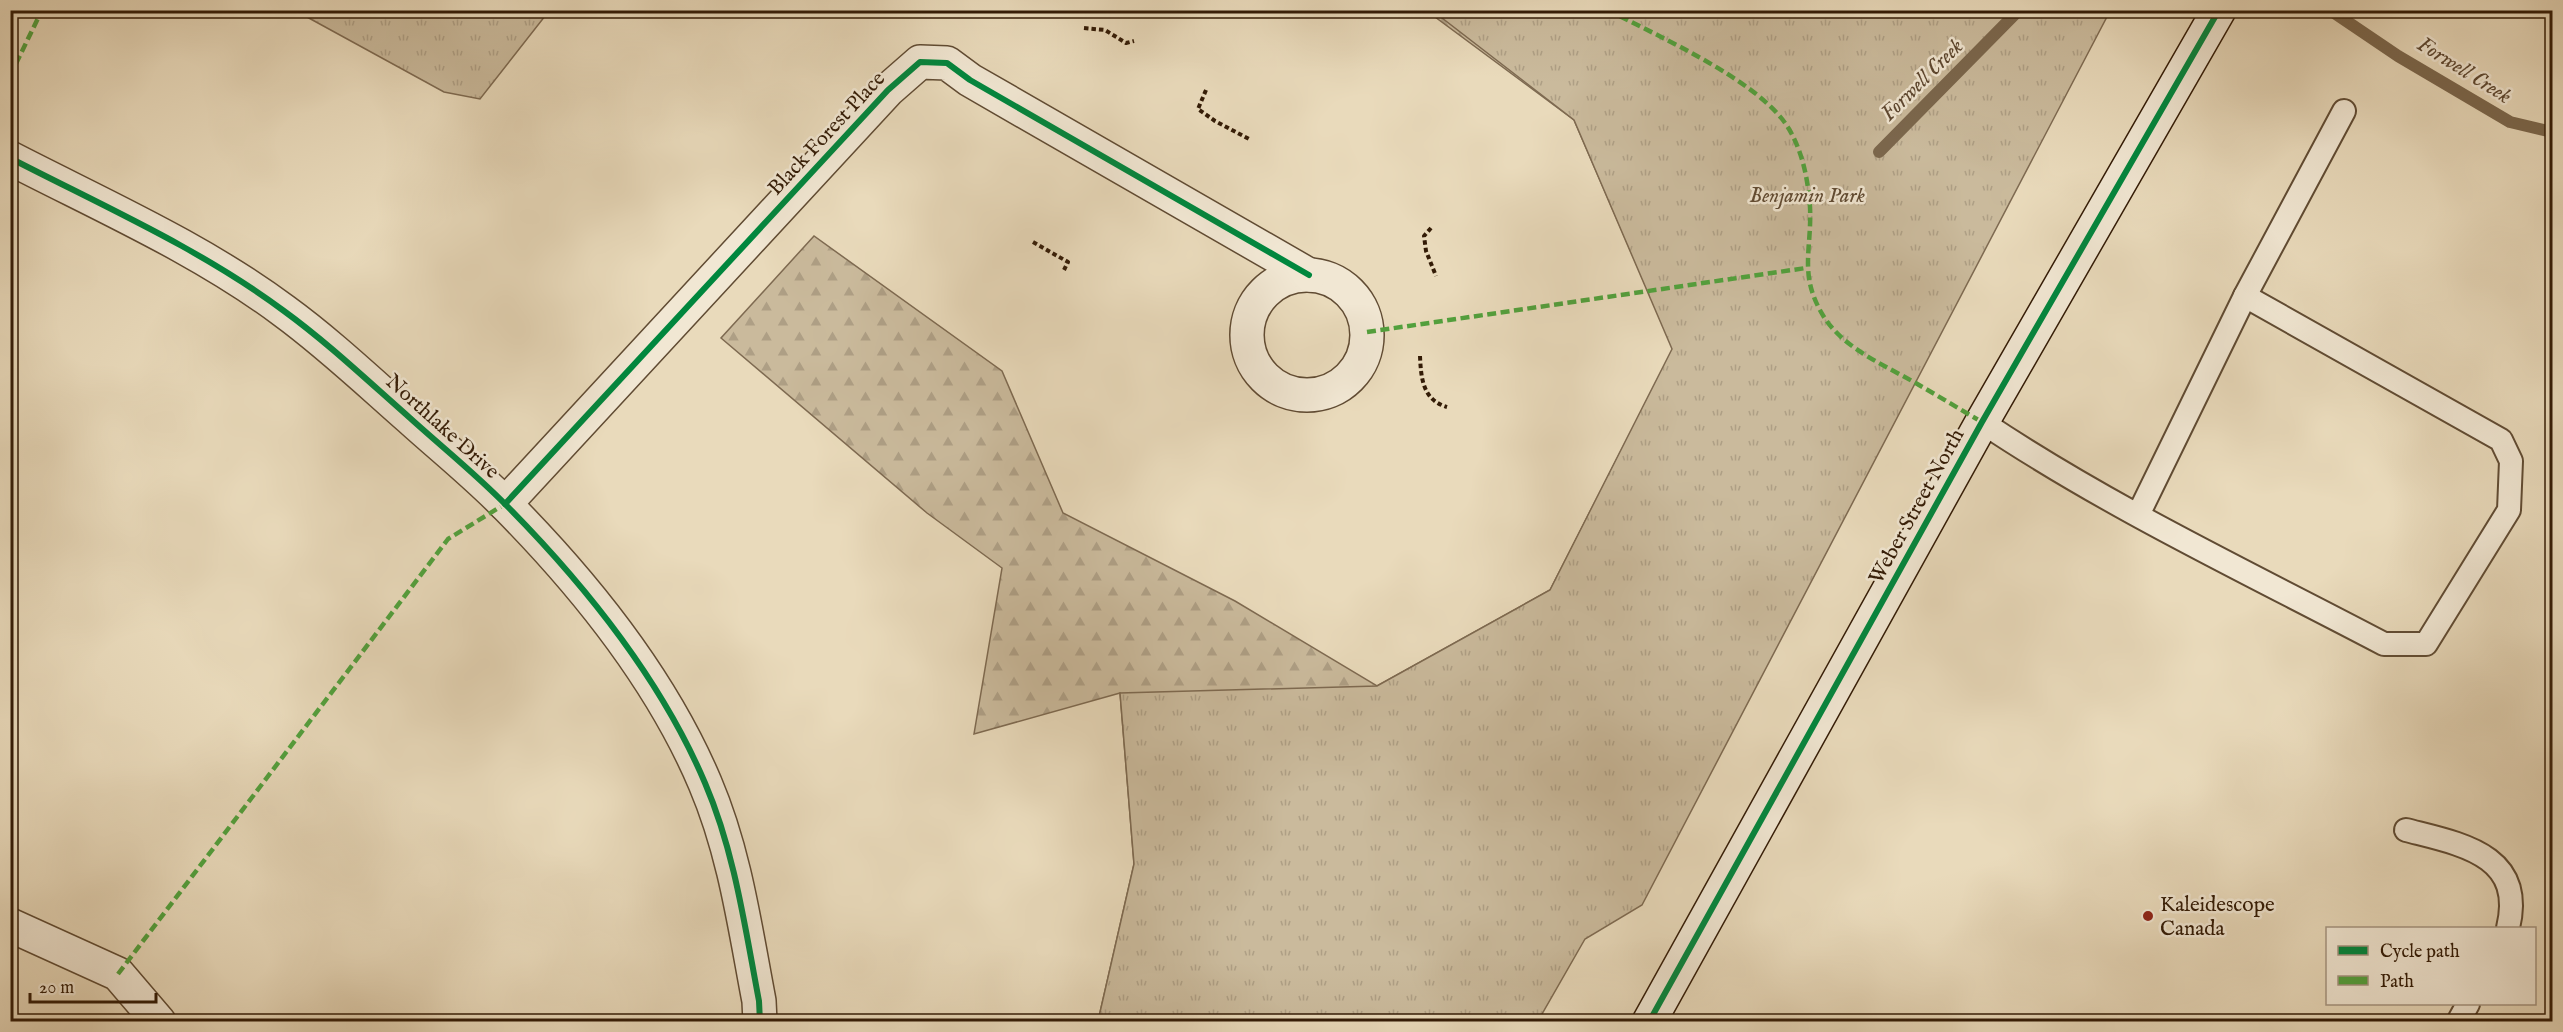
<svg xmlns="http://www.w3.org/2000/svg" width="2563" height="1032" font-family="'IM FELL English',serif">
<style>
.forest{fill:url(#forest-firs);stroke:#7e6a51;stroke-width:1.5}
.park{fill:url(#park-tufts);stroke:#7e6a51;stroke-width:1.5}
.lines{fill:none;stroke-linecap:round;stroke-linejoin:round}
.stream{stroke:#7b674d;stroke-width:12}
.service-casing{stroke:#604b33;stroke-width:26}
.minor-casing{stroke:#604b33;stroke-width:36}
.tertiary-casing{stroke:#604b33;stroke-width:36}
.secondary-casing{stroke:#331b06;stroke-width:36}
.path{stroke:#331b06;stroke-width:4;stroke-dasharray:4.5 3;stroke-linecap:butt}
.service{stroke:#f1e7d3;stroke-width:22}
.minor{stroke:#f1e7d3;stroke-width:33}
.tertiary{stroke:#f1e7d3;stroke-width:33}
.secondary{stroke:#f1e7d3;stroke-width:33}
.quiet{stroke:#52a13d;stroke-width:4.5;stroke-dasharray:9 4.5;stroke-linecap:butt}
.cycleway-casing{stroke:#f1e7d3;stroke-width:10}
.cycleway{stroke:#00873e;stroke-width:6}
.poi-dot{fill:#8f2418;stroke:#f1e7d3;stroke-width:2}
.labels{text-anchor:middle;stroke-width:5;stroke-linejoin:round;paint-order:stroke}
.street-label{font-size:21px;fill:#331b06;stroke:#f1e7d3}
.park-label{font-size:21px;font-style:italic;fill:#604b33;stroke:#f1e7d3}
.poi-label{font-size:21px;fill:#331b06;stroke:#f1e7d3;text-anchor:start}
.water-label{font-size:22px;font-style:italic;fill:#5d4730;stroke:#f1e7d3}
</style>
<defs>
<pattern id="forest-firs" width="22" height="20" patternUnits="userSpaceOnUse" patternTransform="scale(1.5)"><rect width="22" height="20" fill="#caba9c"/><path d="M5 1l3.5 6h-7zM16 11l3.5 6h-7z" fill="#ae9f85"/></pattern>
<pattern id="park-tufts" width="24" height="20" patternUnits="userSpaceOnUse" patternTransform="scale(1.5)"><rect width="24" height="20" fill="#caba9c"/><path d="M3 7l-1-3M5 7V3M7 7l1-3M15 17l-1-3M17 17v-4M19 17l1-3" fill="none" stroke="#ae9f85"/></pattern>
</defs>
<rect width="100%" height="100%" fill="#e9dabb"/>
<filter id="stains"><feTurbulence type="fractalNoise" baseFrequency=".00333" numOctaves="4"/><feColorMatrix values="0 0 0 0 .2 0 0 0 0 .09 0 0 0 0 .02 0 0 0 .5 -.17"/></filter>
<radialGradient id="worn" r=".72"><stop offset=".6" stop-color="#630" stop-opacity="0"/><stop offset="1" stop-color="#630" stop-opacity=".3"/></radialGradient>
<path class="forest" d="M 1427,11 L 1710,11 L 1965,246 L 1098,1021 L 1134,864 L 1120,693 L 974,734 L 1002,568 L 927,513 L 721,338 L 814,236 L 1002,371 L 1063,513 L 1235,601 L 1377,686 L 1550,590 L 1673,349 L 1574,120 Z"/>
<g class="park">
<path d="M 296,11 L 549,11 L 480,99 L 444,92 Z"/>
<path d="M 1433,11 L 2110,11 L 1642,905 L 1585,939 L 1538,1021 L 1098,1021 L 1134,864 L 1120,693 L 1377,686 L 1550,590 L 1672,349 L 1574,120 Z"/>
</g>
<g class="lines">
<g class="stream">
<path d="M 2330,10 L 2398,56 L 2510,122 L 2552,132"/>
<path d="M 1879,152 L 2019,10"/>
</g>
<defs>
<g id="service">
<path d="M 2245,296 L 2344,111"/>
<path d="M 1982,422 C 2109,507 2249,573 2384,644 L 2426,644 L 2509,510 L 2511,461 L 2501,440 L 2245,296 L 2138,515"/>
<path d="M 2406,830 C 2460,844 2526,854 2508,928"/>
<path d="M 2458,1022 L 2468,1004"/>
</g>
<g id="minor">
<circle cx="1307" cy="335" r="60"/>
<path d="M 505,504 L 888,90 L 920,62 L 947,63 L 970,80 L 1309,275"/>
<path d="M 10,925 L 118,974 L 159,1022"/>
</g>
<path id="tertiary" d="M 10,158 C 103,206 201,249 284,311 C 328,343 369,382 410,418 C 442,447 477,475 507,506 C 586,586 661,679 705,783 C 735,853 745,928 759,1001 L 760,1022"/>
<path id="secondary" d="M 1649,1022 L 1982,422 L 2219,10"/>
</defs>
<use href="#service" class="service-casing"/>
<use href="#minor" class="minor-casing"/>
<use href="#tertiary" class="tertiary-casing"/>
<use href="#secondary" class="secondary-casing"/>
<g class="path">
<path d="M 1084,28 L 1105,30 L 1126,43 L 1134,41"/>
<path d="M 1206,90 L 1198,109 L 1215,121 L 1251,140"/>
<path d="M 1431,228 L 1424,236 L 1426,251 L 1436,276"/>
<path d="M 1033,242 L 1068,262 L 1064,270"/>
<path d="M 1420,356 C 1421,379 1423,400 1447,407"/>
</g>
<use href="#service" class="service"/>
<use href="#minor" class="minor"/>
<use href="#tertiary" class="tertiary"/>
<use href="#secondary" class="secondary"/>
<g class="quiet">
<path d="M 1608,10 C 1657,36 1761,81 1789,129 C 1803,153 1808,180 1810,207 C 1812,251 1798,275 1824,317 C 1845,350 1887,366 1919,385 C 1940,397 1961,410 1982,422"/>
<path d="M 10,76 L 42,10"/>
<path d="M 1367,332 L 1806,268"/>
<path d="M 118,974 L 448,539 L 505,504"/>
</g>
<defs>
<g id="cycleway">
<path d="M 10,158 C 103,206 201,249 284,311 C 328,343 369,382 410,418 C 442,447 477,475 507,506 C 586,586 661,679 705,783 C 735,853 745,928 759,1001 L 760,1022"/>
<path d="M 505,504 L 888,90 L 920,62 L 947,63 L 970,80 L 1309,275"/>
<path d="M 1649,1022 L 1982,422 L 2219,10"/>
</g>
</defs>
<use href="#cycleway" class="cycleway-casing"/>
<use href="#cycleway" class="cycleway"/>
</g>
<circle class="poi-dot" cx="2148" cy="916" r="6"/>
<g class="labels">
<g class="street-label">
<text transform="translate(826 133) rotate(-47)" y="7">Black Forest Place</text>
<text transform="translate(443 426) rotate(42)" y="7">Northlake Drive</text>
<text transform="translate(1916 506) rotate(-61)" y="7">Weber Street North</text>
</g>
<g class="park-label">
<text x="1807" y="202">Benjamin Park</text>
</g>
<g class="poi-label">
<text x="2160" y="911">Kaleidescope<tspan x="2160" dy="24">Canada</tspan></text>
</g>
<g class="water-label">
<text transform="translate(2465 69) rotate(32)" y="8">Forwell Creek</text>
<text transform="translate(1921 79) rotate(-45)" y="8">Forwell Creek</text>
</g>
</g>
<rect width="2563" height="1032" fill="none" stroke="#e9dabb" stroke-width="36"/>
<rect x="12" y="12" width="2539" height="1008" fill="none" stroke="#331b06" stroke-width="3"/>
<rect x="18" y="18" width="2527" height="996" fill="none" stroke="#331b06" stroke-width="1.5"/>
<rect x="2326" y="927" width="210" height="78" fill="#f1e7d3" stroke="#a59581" stroke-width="1.5"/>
<rect x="2338" y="946" width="30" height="9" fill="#00873e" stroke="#a59581" stroke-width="1.5"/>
<text x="2380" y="957" font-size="18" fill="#331b06">Cycle path</text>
<rect x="2338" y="976" width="30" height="9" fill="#52a13d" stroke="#a59581" stroke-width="1.5"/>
<text x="2380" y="987" font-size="18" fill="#331b06">Path</text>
<path d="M30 993v9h126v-9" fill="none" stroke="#331b06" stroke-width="3"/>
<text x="39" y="993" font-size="18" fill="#331b06" stroke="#f1e7d3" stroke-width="4.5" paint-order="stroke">20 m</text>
<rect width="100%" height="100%" filter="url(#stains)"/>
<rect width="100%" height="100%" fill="url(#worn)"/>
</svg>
